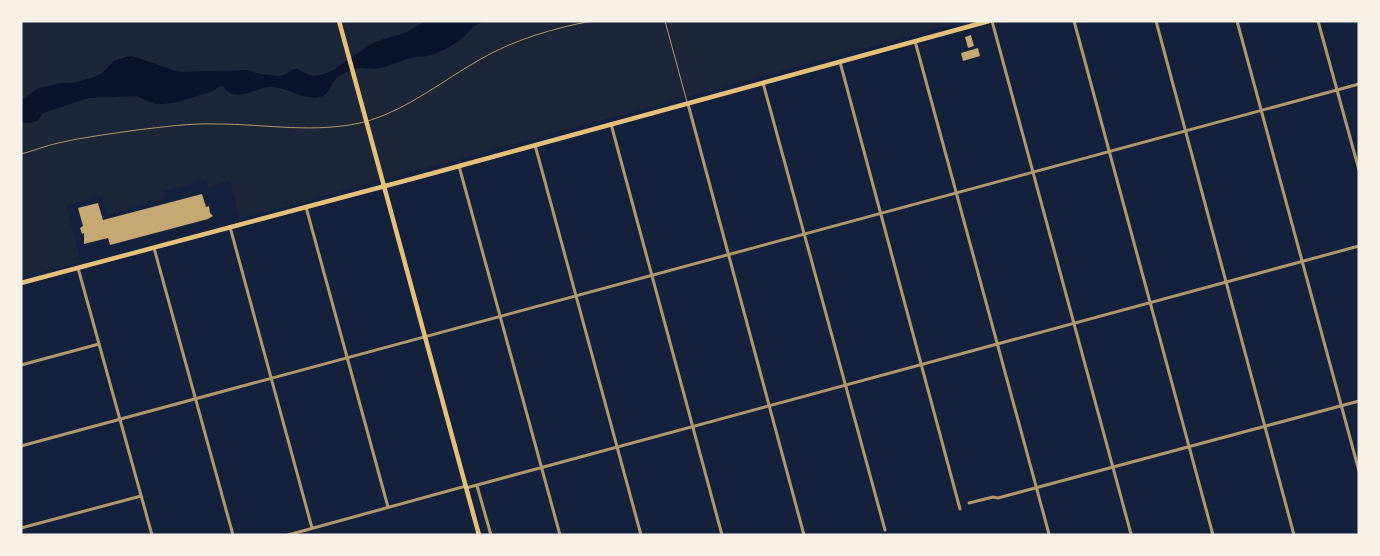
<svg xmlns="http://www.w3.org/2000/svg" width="1380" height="556" font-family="'Fira Sans',sans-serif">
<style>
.green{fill:#1d2539}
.water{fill:#0b132b}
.building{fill:#c6a872}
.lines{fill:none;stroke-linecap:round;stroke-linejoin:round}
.service{stroke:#b1986c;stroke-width:1}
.minor{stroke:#b1986c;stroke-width:3}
.secondary{stroke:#e5c07b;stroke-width:4.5}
</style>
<rect width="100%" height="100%" fill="#14213d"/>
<path class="green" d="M 21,21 L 965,21 L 240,219 L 230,181 L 208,187 L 205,180 L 164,191 L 163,199 L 107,215 L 101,196 L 66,206 L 81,262 L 21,278 Z"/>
<path class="water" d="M 425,21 L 516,21 C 505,22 488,21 478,24 C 471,27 467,35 461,39 C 452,46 438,54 427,56 C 423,57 419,56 416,57 C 402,60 389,67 375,69 C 370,69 365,68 360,68 C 354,68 347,72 342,74 C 331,80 330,94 323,96 C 308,103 287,87 271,87 C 255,87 235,105 223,86 L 220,86 L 211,92 L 173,103 L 162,104 L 155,104 L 136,96 L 88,98 L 43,113 L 38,121 L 29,123 L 21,123 L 21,101 L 38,88 L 48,86 L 59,83 L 70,83 L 77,82 L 94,77 L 101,74 L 114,61 L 126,57 L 132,56 L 179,72 L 247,70 L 260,74 L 278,76 L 284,75 L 293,69 L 297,69 L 309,75 L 315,76 L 324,74 L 332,71 L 372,43 L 407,32 Z"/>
<g class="building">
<path d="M 971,35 L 974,46 L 968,48 L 965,37 Z"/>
<path d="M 978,48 L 980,56 L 963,61 L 961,53 Z"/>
<path d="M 202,194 L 206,207 L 209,206 L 210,213 L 213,216 L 208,219 L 110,245 L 108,238 L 84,244 L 84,233 L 82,234 L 80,228 L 83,226 L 78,208 L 98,203 L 103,220 Z"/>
</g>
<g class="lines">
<g class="service">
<path d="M 665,21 L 687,102"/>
<path d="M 368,121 C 410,108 442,81 479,60 C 513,40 554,28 592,21"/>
<path d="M 21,154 C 33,151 45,146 58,143 C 84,137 110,134 137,130 C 163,127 190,123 216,124 C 266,124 316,134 364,122"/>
</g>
<g class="minor">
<path d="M 992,21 L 1131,534"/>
<path d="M 1074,21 L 1213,535"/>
<path d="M 1156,21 L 1294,535"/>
<path d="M 1237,21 L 1359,471"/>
<path d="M 1318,21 L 1359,170"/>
<path d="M 915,41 L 1049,534"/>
<path d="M 840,62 L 960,509"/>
<path d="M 763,83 L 885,530"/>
<path d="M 688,104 L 804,535"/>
<path d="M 611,124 L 722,535"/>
<path d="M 535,145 L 641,535"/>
<path d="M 459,166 L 560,535"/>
<path d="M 306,207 L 388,507"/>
<path d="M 230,227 L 312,528"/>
<path d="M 154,248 L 233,535"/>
<path d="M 78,268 L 152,535"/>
<path d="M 21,365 L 99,344"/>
<path d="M 21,446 L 1359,84"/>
<path d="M 477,486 L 491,535"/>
<path d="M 466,488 L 1359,246"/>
<path d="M 969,503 L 993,497 L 998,498 L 1359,401"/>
<path d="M 21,528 L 141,496"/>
<path d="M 288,535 L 466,486"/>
</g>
<g class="secondary">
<path d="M 339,21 L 479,535"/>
<path d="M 21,283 L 419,177 L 989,21"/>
</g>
</g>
<rect width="1380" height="556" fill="none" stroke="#f6f1e7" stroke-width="45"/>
</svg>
